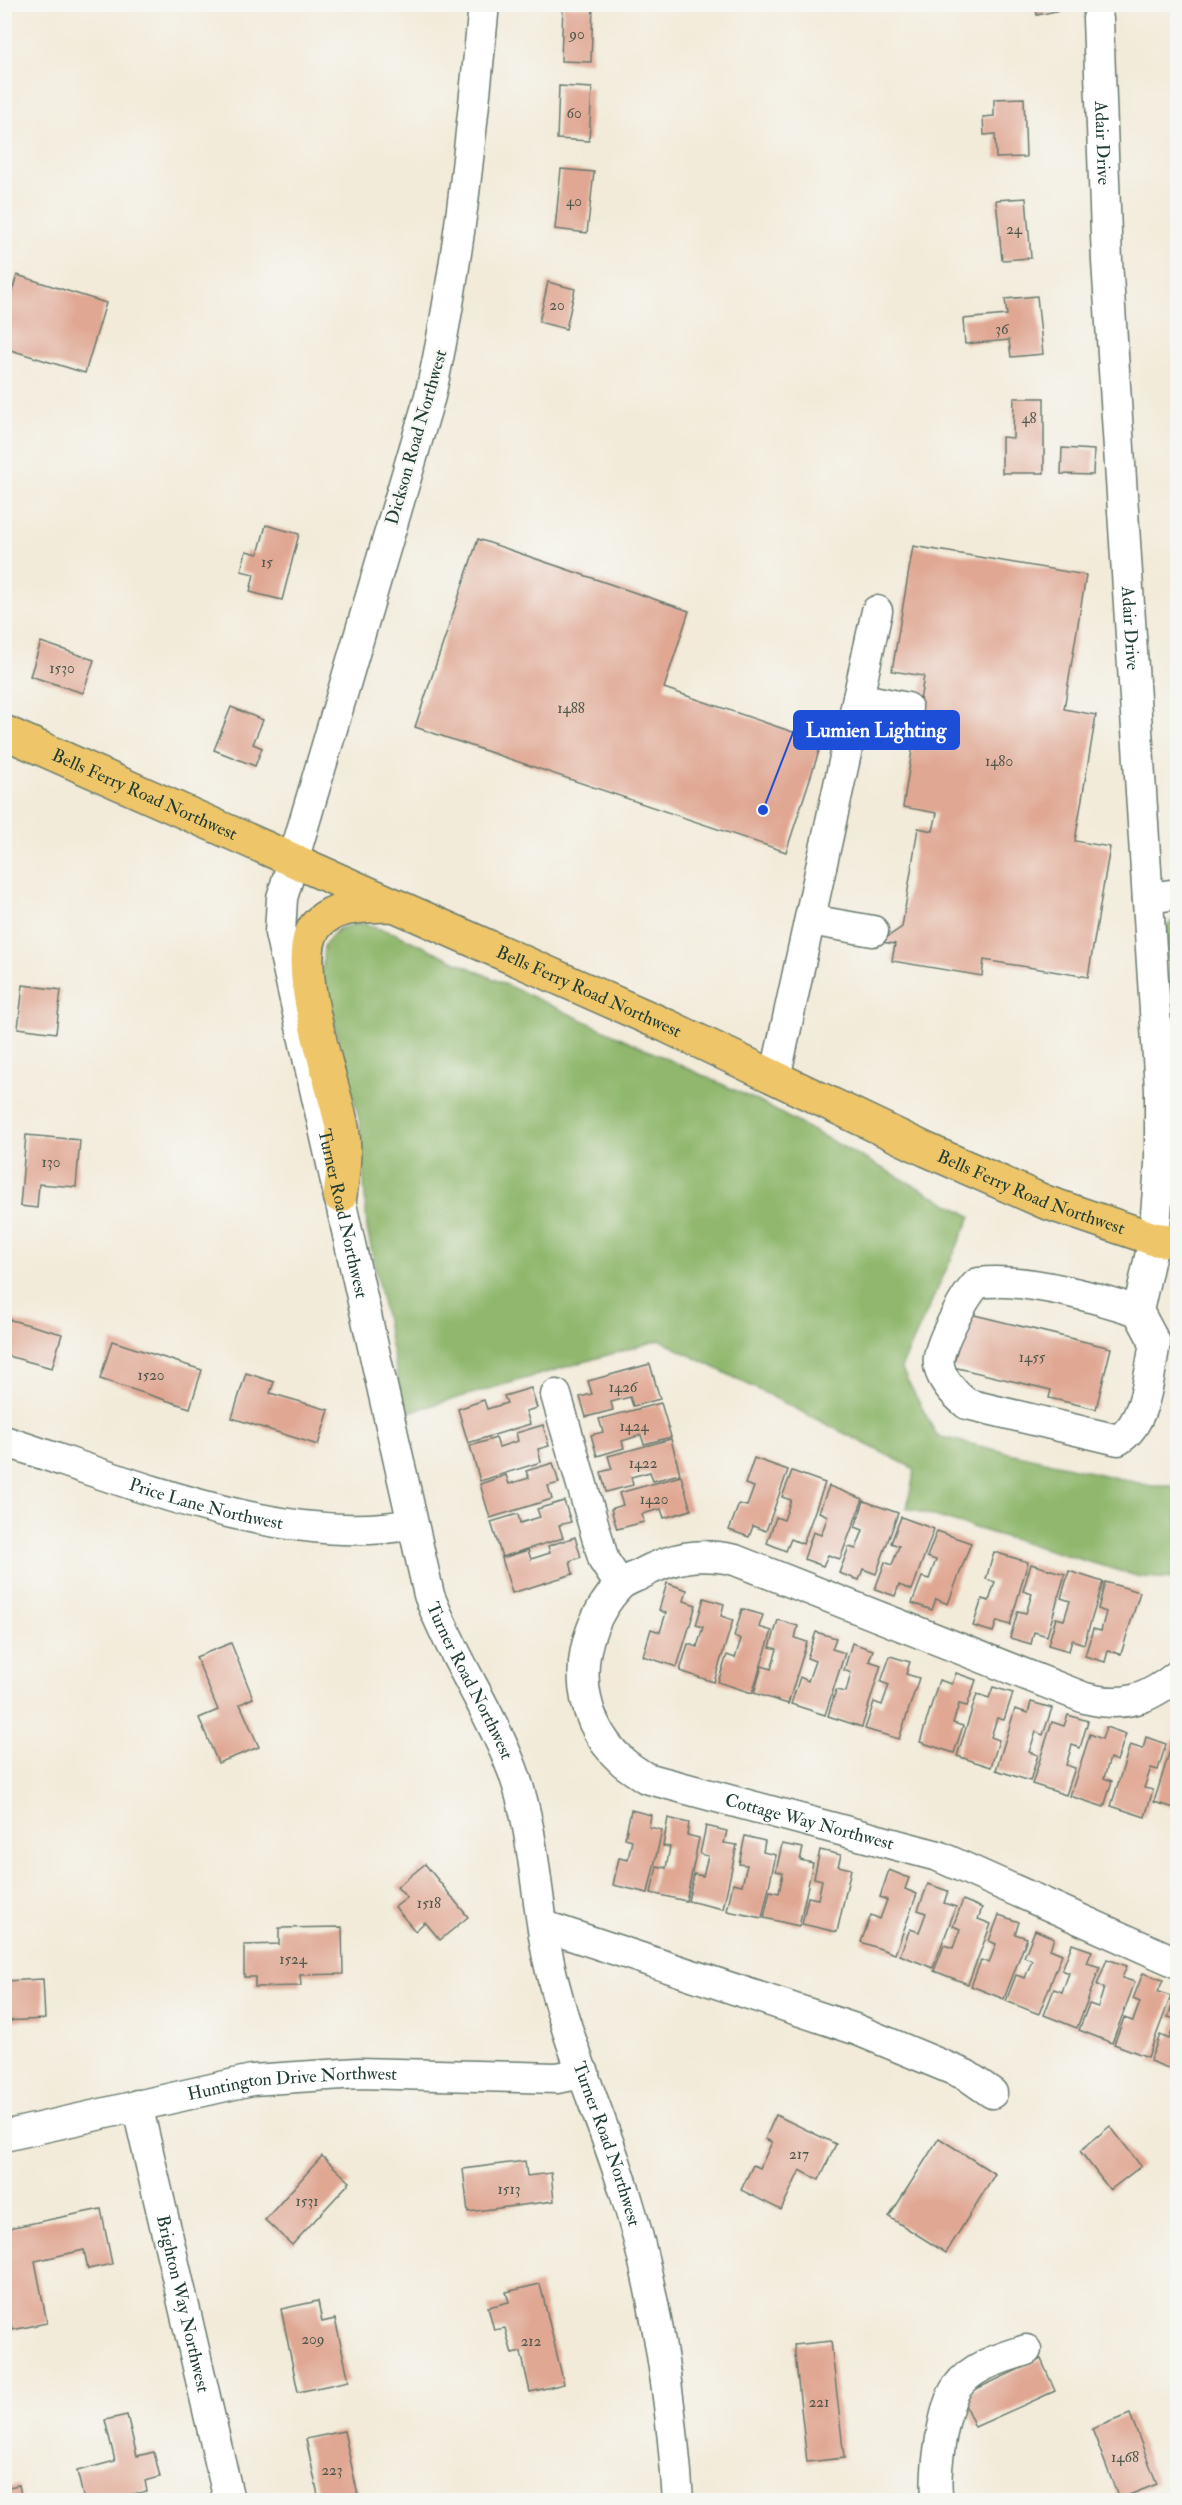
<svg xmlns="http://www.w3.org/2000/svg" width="1182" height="2505" font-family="'IM FELL Double Pica',serif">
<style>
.forest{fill:#90b76d;stroke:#587a50;stroke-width:1.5}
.building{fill:#e0a793}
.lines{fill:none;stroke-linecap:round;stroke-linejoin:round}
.minor-casing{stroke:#697a6e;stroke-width:33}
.major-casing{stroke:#697a6e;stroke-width:36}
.minor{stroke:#fff;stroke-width:30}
.major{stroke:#eec569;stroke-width:33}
.labels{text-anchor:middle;stroke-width:4.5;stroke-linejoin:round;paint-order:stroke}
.number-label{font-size:15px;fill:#4f584c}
.street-label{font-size:18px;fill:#1f3d34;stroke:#f6f6f2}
.leader{fill:none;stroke:#1d4ed8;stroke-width:2}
.callout-dot{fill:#1d4ed8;stroke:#f6f6f2;stroke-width:2}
.callout{fill:#1d4ed8;stroke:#1d4ed8;stroke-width:2}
.callout-label{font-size:20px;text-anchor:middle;font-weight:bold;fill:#fff}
</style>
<rect width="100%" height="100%" fill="#f6f6f2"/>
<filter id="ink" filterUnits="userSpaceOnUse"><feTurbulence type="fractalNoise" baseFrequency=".0167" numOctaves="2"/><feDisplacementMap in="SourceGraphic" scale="12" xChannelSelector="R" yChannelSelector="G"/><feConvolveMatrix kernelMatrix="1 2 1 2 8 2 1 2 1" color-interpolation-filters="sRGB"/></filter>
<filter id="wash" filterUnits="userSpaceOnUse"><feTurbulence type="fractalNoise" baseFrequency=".008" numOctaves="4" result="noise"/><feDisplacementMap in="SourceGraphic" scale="24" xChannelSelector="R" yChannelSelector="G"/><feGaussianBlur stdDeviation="1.35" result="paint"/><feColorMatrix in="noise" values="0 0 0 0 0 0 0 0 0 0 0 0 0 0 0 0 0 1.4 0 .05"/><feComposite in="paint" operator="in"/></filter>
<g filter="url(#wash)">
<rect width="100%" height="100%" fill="#f2ebd9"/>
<g class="forest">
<path d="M 1174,918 L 1177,918 L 1177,1203 L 1166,928 Z"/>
<path d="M 360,923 L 394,933 L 754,1099 L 971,1216 L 901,1368 L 937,1436 L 1151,1486 L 1177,1486 L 1177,1579 L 1140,1577 L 907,1508 L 915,1469 L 660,1340 L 405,1413 L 367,1228 L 360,1123 L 322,973 L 324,945 L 338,929 Z"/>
</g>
<g id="blocks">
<g class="building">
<path d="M 1035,4 L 1069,4 L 1070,8 L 1037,15 Z"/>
<path d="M 563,6 L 593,7 L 591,62 L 561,61 Z"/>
<path d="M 559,86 L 592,88 L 589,141 L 557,139 Z"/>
<path d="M 1024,98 L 1026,157 L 996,158 L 995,134 L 984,135 L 983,117 L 994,116 L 994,99 Z"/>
<path d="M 561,169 L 594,172 L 587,233 L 555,229 Z"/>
<path d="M 1026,198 L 1031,258 L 1002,260 L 996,200 Z"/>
<path d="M 17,275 L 106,303 L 85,373 L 4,348 L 4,317 Z"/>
<path d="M 548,282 L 575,289 L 566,329 L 539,322 Z"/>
<path d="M 1037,296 L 1043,354 L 1011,357 L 1009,340 L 965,344 L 963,319 L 1007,315 L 1005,299 Z"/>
<path d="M 1014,398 L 1044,398 L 1044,473 L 1002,473 L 1002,437 L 1013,438 Z"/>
<path d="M 1062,448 L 1094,450 L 1093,475 L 1061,474 Z"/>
<path d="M 266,525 L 299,534 L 282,600 L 250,592 L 254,574 L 241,571 L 246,551 L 258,554 Z"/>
<path d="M 478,539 L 689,611 L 664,688 L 822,742 L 786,852 L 415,727 Z"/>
<path d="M 913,546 L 1086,575 L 1064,709 L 1096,715 L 1075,841 L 1110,847 L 1088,977 L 984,960 L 982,976 L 892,961 L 895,944 L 880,942 L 902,927 L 918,828 L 933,831 L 937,813 L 903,807 L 924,676 L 892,671 Z"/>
<path d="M 41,642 L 94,660 L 83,693 L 30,676 Z"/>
<path d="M 231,707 L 263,720 L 253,744 L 262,748 L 255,766 L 214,750 Z"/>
<path d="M 23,985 L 61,990 L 56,1033 L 18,1028 Z"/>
<path d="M 26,1135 L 80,1140 L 76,1187 L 39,1184 L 37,1208 L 20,1206 Z"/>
<path d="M 966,1313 L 1111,1348 L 1096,1409 L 1049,1398 L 1051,1390 L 953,1367 Z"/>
<path d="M 4,1318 L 62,1334 L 52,1368 L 4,1355 Z"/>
<path d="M 112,1341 L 202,1370 L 190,1408 L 100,1379 Z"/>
<path d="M 650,1364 L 660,1399 L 633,1406 L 630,1397 L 611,1402 L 613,1410 L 586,1417 L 580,1397 L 592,1394 L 588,1381 Z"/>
<path d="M 246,1373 L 274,1382 L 270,1393 L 329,1410 L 318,1445 L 232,1418 Z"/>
<path d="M 531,1388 L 537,1408 L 526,1411 L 530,1424 L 468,1443 L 458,1409 L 484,1400 L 487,1409 L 507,1403 L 504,1396 Z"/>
<path d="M 661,1403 L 671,1437 L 644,1444 L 641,1435 L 622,1441 L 624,1448 L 597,1456 L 591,1435 L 603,1432 L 599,1419 Z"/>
<path d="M 543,1425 L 549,1446 L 538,1449 L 541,1462 L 480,1481 L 470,1446 L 496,1438 L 499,1447 L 518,1441 L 516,1433 Z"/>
<path d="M 671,1439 L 680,1474 L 653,1481 L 650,1472 L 631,1477 L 633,1485 L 606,1492 L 601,1472 L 612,1469 L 608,1456 Z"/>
<path d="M 754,1458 L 788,1470 L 766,1531 L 753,1526 L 749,1537 L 729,1530 L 739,1504 L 747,1506 L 754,1487 L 745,1484 Z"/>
<path d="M 553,1463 L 559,1483 L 548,1486 L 552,1499 L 490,1518 L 480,1484 L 506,1475 L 509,1484 L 529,1478 L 526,1471 Z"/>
<path d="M 792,1471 L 825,1483 L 803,1544 L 791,1539 L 786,1551 L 767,1543 L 776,1517 L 784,1520 L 791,1500 L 782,1497 Z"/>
<path d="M 681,1476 L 691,1510 L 664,1518 L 661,1509 L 642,1514 L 644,1522 L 617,1529 L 611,1509 L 623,1505 L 619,1493 Z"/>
<path d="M 829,1486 L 863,1499 L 840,1559 L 828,1555 L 823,1566 L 804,1559 L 813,1532 L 821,1535 L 828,1516 L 819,1512 Z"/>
<path d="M 564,1501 L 571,1522 L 559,1525 L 563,1538 L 502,1557 L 491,1522 L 518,1514 L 520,1523 L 540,1517 L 537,1509 Z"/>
<path d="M 864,1501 L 898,1513 L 876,1574 L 863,1569 L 859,1580 L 839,1573 L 849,1547 L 856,1549 L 863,1530 L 855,1527 Z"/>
<path d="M 901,1517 L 934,1529 L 912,1590 L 899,1585 L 895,1596 L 875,1589 L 885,1562 L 892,1565 L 899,1546 L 891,1543 Z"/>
<path d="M 937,1531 L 971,1543 L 948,1604 L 936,1599 L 932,1610 L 912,1603 L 922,1577 L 929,1579 L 936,1560 L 927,1557 Z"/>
<path d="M 575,1537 L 581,1557 L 570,1561 L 573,1574 L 512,1593 L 502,1558 L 528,1550 L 531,1559 L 550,1553 L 548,1546 Z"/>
<path d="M 994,1552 L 1028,1562 L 1010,1625 L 997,1621 L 993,1632 L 973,1626 L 982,1599 L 989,1601 L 995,1582 L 986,1579 Z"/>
<path d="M 1031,1564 L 1065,1574 L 1047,1636 L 1034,1632 L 1031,1644 L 1010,1638 L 1018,1611 L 1026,1613 L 1032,1594 L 1023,1591 Z"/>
<path d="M 1069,1571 L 1103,1582 L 1084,1644 L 1072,1640 L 1069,1651 L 1048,1645 L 1056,1618 L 1064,1620 L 1070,1601 L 1061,1598 Z"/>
<path d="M 1105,1582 L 1140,1592 L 1121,1654 L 1108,1651 L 1105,1662 L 1085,1656 L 1093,1629 L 1101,1631 L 1106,1612 L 1098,1609 Z"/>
<path d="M 667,1583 L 687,1590 L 684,1601 L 696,1605 L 677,1667 L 643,1656 L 651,1629 L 660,1632 L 666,1613 L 659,1610 Z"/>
<path d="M 704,1598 L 724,1604 L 721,1616 L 733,1620 L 714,1682 L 680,1671 L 688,1644 L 697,1647 L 703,1627 L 696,1625 Z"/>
<path d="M 742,1609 L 763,1615 L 759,1627 L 772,1631 L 752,1693 L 718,1682 L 727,1655 L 735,1658 L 741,1639 L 734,1636 Z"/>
<path d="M 778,1620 L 798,1626 L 795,1638 L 807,1642 L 788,1704 L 754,1693 L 762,1666 L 771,1669 L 777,1649 L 770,1647 Z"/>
<path d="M 816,1632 L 836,1638 L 832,1649 L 845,1653 L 825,1715 L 791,1704 L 800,1677 L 808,1681 L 815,1661 L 807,1658 Z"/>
<path d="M 231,1643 L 253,1698 L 240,1704 L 259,1747 L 218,1763 L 199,1718 L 218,1710 L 196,1657 Z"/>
<path d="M 852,1643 L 873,1650 L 869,1661 L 881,1665 L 862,1727 L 828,1716 L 836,1690 L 846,1692 L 851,1673 L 844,1670 Z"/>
<path d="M 890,1656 L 910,1662 L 906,1674 L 919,1678 L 899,1739 L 865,1729 L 874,1702 L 882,1705 L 889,1685 L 881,1682 Z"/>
<path d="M 956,1673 L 976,1680 L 967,1706 L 959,1704 L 953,1723 L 963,1726 L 954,1753 L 920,1742 L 939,1680 L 952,1684 Z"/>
<path d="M 993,1687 L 1013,1693 L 1004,1720 L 997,1718 L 991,1737 L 999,1740 L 991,1767 L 957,1756 L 977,1694 L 989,1698 Z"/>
<path d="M 1031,1702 L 1052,1708 L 1043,1735 L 1036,1732 L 1029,1752 L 1038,1755 L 1030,1781 L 996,1770 L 1015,1709 L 1028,1713 Z"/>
<path d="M 1068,1715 L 1088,1721 L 1080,1748 L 1072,1745 L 1066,1765 L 1075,1768 L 1066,1795 L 1032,1784 L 1052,1722 L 1064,1726 Z"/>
<path d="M 1106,1727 L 1126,1734 L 1117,1761 L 1110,1758 L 1104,1778 L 1112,1781 L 1104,1807 L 1070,1796 L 1090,1734 L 1102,1739 Z"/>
<path d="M 1146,1737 L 1166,1744 L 1158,1770 L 1151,1768 L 1144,1788 L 1153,1790 L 1145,1817 L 1111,1806 L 1130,1745 L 1143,1749 Z"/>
<path d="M 1173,1740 L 1178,1741 L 1178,1809 L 1154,1802 Z"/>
<path d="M 631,1810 L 651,1815 L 649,1827 L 662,1830 L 648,1893 L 613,1885 L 619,1858 L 628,1860 L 632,1840 L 625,1838 Z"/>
<path d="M 668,1818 L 689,1823 L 687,1835 L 699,1838 L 686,1901 L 651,1893 L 657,1866 L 666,1868 L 670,1847 L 663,1846 Z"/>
<path d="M 706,1826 L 727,1831 L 724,1843 L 737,1845 L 723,1909 L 688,1901 L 694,1874 L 703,1876 L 708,1856 L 700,1854 Z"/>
<path d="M 745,1836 L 765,1841 L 763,1852 L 776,1855 L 762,1918 L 727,1911 L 733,1883 L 742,1885 L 747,1865 L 739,1864 Z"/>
<path d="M 782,1844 L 803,1848 L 800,1860 L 813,1863 L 799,1926 L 764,1918 L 770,1891 L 779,1893 L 783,1873 L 776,1871 Z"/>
<path d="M 820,1850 L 841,1855 L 838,1866 L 851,1869 L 837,1932 L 802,1924 L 808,1897 L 818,1899 L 822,1880 L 814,1878 Z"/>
<path d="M 425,1864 L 468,1917 L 440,1940 L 425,1922 L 415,1931 L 395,1907 L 407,1898 L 397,1887 Z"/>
<path d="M 889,1870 L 909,1878 L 905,1889 L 917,1894 L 895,1954 L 861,1942 L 871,1915 L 880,1919 L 887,1900 L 880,1897 Z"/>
<path d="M 928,1884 L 948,1891 L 944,1903 L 956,1907 L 933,1968 L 900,1955 L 910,1929 L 919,1932 L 926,1913 L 918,1910 Z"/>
<path d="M 963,1900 L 982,1908 L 978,1919 L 991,1924 L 968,1984 L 934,1971 L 944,1945 L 953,1948 L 960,1929 L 953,1926 Z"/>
<path d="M 999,1915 L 1019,1922 L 1015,1934 L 1027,1938 L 1004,1999 L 971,1986 L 981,1960 L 989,1963 L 996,1944 L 989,1941 Z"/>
<path d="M 342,1927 L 343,1974 L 300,1975 L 301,1986 L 255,1987 L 255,1977 L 244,1977 L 244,1945 L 279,1944 L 279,1928 Z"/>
<path d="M 1035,1930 L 1054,1938 L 1050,1949 L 1062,1954 L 1039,2014 L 1006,2001 L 1016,1975 L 1025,1978 L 1032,1960 L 1024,1957 Z"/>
<path d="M 1072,1944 L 1092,1951 L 1087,1963 L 1100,1967 L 1077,2028 L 1044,2015 L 1054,1989 L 1062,1992 L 1069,1973 L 1062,1970 Z"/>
<path d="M 1107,1959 L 1127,1966 L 1122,1978 L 1135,1982 L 1112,2043 L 1079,2030 L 1089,2004 L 1098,2007 L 1104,1988 L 1097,1985 Z"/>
<path d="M 1143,1973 L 1163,1980 L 1158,1992 L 1171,1996 L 1148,2057 L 1114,2044 L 1124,2018 L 1133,2021 L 1140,2002 L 1133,1999 Z"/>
<path d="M 43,1979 L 45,2019 L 4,2021 L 4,1981 Z"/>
<path d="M 1177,1993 L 1178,1993 L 1178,2072 L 1150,2061 L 1160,2035 L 1169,2039 L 1176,2019 L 1168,2017 Z"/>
<path d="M 776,2115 L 836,2144 L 819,2180 L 800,2170 L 781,2210 L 741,2190 L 753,2165 L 760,2168 L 772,2142 L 765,2139 Z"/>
<path d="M 1110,2126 L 1141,2166 L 1110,2190 L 1080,2151 Z"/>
<path d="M 939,2138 L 995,2174 L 946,2253 L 889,2217 Z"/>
<path d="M 322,2156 L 350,2182 L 292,2245 L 265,2220 Z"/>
<path d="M 525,2161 L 527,2176 L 551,2173 L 554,2201 L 468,2212 L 463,2169 Z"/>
<path d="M 101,2209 L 112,2264 L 88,2269 L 84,2250 L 35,2261 L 47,2323 L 12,2330 L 4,2294 L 4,2229 Z"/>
<path d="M 540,2284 L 564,2384 L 530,2392 L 521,2352 L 512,2354 L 505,2328 L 494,2330 L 488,2307 L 509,2302 L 506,2292 Z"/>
<path d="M 318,2301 L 322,2322 L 335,2319 L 349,2381 L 298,2392 L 281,2309 Z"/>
<path d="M 831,2341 L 844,2458 L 807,2462 L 794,2345 Z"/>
<path d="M 1041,2359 L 1055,2391 L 975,2427 L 961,2396 Z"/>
<path d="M 1130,2414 L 1157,2484 L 1119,2499 L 1092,2429 Z"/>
<path d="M 127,2415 L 137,2456 L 154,2452 L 160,2477 L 145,2481 L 147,2491 L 107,2500 L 84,2500 L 77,2471 L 115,2461 L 105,2420 Z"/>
<path d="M 344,2431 L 359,2500 L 319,2500 L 306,2439 Z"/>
<path d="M 5,2473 L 9,2487 L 19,2485 L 22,2500 L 4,2500 Z"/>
</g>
</g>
</g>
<g filter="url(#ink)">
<use href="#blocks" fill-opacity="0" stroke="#697a6e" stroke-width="1.5"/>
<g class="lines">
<defs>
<g id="minor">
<path id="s1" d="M 484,4 C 471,136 459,268 430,396 L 282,898 L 280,933 L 429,1595 C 452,1656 490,1710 513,1771 C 536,1834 535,1902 550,1967 C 567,2044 602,2117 625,2192 C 656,2292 671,2397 678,2500"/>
<path id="s2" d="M 1098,19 L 1107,261 L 1160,1089 L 1160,1165 L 1154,1239 L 1138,1311 L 1155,1343"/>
<path d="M 858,698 L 907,708"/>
<path d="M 1148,898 L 1178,894"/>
<path d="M 810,920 L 873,931"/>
<path d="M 775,1078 L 877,611"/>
<path d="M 1138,1311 C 1094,1297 1023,1277 978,1283 C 965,1294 942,1340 939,1357 C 936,1375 954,1394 967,1404 L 1118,1440 C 1147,1423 1149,1373 1155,1343"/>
<path d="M 556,1395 L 604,1561 L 620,1585"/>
<path id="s3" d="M 4,1441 C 125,1480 286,1549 412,1524"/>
<path id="s4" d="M 1178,1675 C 1147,1700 1124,1708 1085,1698 L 735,1560 C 698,1552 672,1557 639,1575 C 633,1578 624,1581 619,1586 C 572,1636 570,1715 623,1762 C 630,1768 638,1773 646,1778 L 938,1856 L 1178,1963"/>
<path d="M 544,1926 L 855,2029 L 966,2075 L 992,2093"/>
<path id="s5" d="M 137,2105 L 229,2500"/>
<path id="s6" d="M 4,2136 L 252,2080 L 358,2073 L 557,2078 L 584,2073"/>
<path d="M 938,2500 C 933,2477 943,2406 957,2387 C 973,2365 1002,2358 1026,2350"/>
</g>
<g id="major">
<path id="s7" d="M 4,732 L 667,1026 L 927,1150 L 1045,1202 L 1154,1239 L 1178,1242"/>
<path d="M 340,1196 C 343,1172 346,1151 342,1127 C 334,1084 289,961 315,927 C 332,904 368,906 392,905"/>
</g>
</defs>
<use href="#minor" class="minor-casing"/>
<use href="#major" class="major-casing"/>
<use href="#minor" class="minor"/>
<use href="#major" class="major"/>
</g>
</g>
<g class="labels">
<g class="number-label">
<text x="577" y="39">90</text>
<text x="574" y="118">60</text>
<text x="574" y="206">40</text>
<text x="1014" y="234">24</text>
<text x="557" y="310">20</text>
<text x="1002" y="334">36</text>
<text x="1029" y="423">48</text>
<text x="267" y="567">15</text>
<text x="62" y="673">1530</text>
<text x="571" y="713">1488</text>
<text x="999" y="766">1480</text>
<text x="51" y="1167">130</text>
<text x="1032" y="1362">1455</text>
<text x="151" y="1380">1520</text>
<text x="623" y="1392">1426</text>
<text x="634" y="1431">1424</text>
<text x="643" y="1468">1422</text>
<text x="654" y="1504">1420</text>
<text x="429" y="1908">1518</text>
<text x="293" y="1964">1524</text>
<text x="799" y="2159">217</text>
<text x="509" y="2194">1513</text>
<text x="307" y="2206">1531</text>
<text x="313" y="2344">209</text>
<text x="531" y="2346">212</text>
<text x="819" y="2407">221</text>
<text x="1125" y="2462">1468</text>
<text x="332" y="2475">223</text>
</g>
<g class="street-label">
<text dy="6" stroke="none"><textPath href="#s2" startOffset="124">Adair Drive</textPath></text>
<text transform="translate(416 437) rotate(-74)" y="6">Dickson Road Northwest</text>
<text dy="6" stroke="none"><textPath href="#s2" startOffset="610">Adair Drive</textPath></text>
<text dy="6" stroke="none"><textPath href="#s7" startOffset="154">Bells Ferry Road Northwest</textPath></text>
<text dy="6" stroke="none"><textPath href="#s7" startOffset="640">Bells Ferry Road Northwest</textPath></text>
<text dy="6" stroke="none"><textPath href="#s7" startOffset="1126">Bells Ferry Road Northwest</textPath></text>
<text dy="6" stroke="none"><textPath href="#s1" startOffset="1242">Turner Road Northwest</textPath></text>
<text dy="6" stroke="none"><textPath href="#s3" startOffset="212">Price Lane Northwest</textPath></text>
<text dy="6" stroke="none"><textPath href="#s1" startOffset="1728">Turner Road Northwest</textPath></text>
<text dy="6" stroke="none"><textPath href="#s4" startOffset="993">Cottage Way Northwest</textPath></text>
<text dy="6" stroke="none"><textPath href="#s6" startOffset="294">Huntington Drive Northwest</textPath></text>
<text dy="6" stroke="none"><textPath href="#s1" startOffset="2214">Turner Road Northwest</textPath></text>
<text dy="6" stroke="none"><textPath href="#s5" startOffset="204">Brighton Way Northwest</textPath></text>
</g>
</g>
<path class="leader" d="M763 810L794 730"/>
<circle class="callout-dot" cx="763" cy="810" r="6"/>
<rect class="callout" x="794" y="711" width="165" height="38" rx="6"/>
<g class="callout-label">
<text x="876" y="737">Lumien Lighting</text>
</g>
<rect width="1182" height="2505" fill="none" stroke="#f6f6f2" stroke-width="24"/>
</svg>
